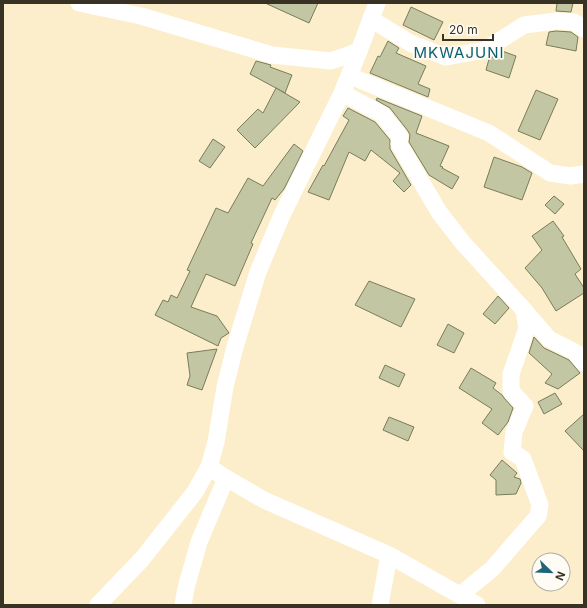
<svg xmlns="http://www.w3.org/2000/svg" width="587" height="608" font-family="Inter,sans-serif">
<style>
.building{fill:#c2c6a3;stroke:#787c5b}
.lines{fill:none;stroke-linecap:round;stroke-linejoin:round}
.street{stroke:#fff;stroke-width:17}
.labels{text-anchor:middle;stroke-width:3.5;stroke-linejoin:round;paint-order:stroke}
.quarter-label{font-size:15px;letter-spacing:1px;fill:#096075;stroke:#fffcf5}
</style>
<rect width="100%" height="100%" fill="#fdeecb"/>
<g class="building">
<path d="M 265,3 L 318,3 L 309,23 Z"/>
<path d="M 557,3 L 573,3 L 571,12 L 556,11 Z"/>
<path d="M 411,7 L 443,22 L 434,40 L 403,25 Z"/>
<path d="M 556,31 L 571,32 L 578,37 L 576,51 L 546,45 L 549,32 Z"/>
<path d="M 388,41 L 399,48 L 396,53 L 426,66 L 418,84 L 430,89 L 428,97 L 370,73 L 378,56 L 380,57 Z"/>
<path d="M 502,51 L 516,56 L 509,78 L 486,70 L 489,59 Z"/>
<path d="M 256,61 L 271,65 L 270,67 L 292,75 L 285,93 L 250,74 Z"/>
<path d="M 276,88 L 300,102 L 255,148 L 237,130 L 258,109 L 263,113 Z"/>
<path d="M 536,90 L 558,99 L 540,140 L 518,131 Z"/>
<path d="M 377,98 L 422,116 L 416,133 L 449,146 L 440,166 L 443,167 L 442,168 L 459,177 L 452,189 L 429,175 L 409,142 L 410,135 L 408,131 L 390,108 L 376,100 Z"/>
<path d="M 348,108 L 375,122 L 390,140 L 390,149 L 411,185 L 404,192 L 393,181 L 400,173 L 371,150 L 365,161 L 349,152 L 329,200 L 308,192 L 323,165 L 324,166 L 349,120 L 343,116 Z"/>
<path d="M 213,139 L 225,147 L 210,168 L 199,161 Z"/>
<path d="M 294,144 L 303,151 L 284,189 L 275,200 L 272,198 L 251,243 L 253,244 L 235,286 L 206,274 L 191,307 L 217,316 L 229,333 L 221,338 L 218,346 L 155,315 L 163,300 L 168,302 L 171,295 L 177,298 L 190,271 L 187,270 L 216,208 L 228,213 L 248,178 L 263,186 Z"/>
<path d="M 494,157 L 522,167 L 532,173 L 522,200 L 484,187 Z"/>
<path d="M 554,196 L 564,204 L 555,214 L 545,205 Z"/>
<path d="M 553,221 L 564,236 L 562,237 L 581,269 L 575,274 L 584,288 L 584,293 L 556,311 L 542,288 L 525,268 L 542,250 L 532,236 Z"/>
<path d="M 369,281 L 415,299 L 401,327 L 355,305 Z"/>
<path d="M 498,296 L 509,308 L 495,324 L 483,314 Z"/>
<path d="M 448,324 L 464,333 L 454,353 L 437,345 Z"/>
<path d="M 534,337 L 544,348 L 569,360 L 580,373 L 558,389 L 545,383 L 552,374 L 529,353 Z"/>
<path d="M 217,349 L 202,390 L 187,385 L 190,376 L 187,353 Z"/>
<path d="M 385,365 L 405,374 L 399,387 L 379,378 Z"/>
<path d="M 471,368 L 496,383 L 493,388 L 502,395 L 504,398 L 513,408 L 508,422 L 498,435 L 482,423 L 492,409 L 459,388 Z"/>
<path d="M 555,393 L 562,404 L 544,414 L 538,402 Z"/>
<path d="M 584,414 L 584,451 L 565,431 Z"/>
<path d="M 389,417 L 414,427 L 408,441 L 383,430 Z"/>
<path d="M 502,460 L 517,473 L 514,477 L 520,479 L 521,483 L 516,494 L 496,495 L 496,480 L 490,475 Z"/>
</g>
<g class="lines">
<g class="street">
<path d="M 79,3 L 141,16 L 272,55 L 331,61 L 359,51 L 377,3"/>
<path d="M 371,19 L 410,43 L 446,57 L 485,50 L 524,25 L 556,21 L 574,22 L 584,29"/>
<path d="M 350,76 L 489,133 L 550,173 L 571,176 L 584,174"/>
<path d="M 342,93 L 382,114 L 400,137 L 399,144 L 439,212 L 463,243 L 524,310 L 549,339 L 575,352 L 584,363"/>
<path d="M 209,467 L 226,478 L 264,500 L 389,555 L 477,605"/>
<path d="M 460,595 L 492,569 L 538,516 L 540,505 L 523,459 L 512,452 L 514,432 L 525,406 L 511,391 L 511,374 L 527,328 L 524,310"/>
<path d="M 98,605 L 142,559 L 195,492 L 209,467 L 216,442 L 225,387 L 235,347 L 258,272 L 281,217 L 342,93 L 359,51"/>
<path d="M 183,605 L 186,588 L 199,542 L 226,478"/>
<path d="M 380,605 L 389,555"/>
</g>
</g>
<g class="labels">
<g class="quarter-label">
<text x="459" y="58">MKWAJUNI</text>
</g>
</g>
<rect width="587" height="608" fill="none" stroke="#383225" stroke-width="8"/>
<g transform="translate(551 572) rotate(113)"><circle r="19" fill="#fffcf5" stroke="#afaba2"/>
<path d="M0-3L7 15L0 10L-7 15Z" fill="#226477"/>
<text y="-6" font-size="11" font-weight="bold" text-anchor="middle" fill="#383225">N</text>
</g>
<path d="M443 34v6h50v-6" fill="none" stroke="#383225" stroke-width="2"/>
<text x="449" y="34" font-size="12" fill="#383225" stroke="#fffcf5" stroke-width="3" paint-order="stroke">20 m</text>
</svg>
